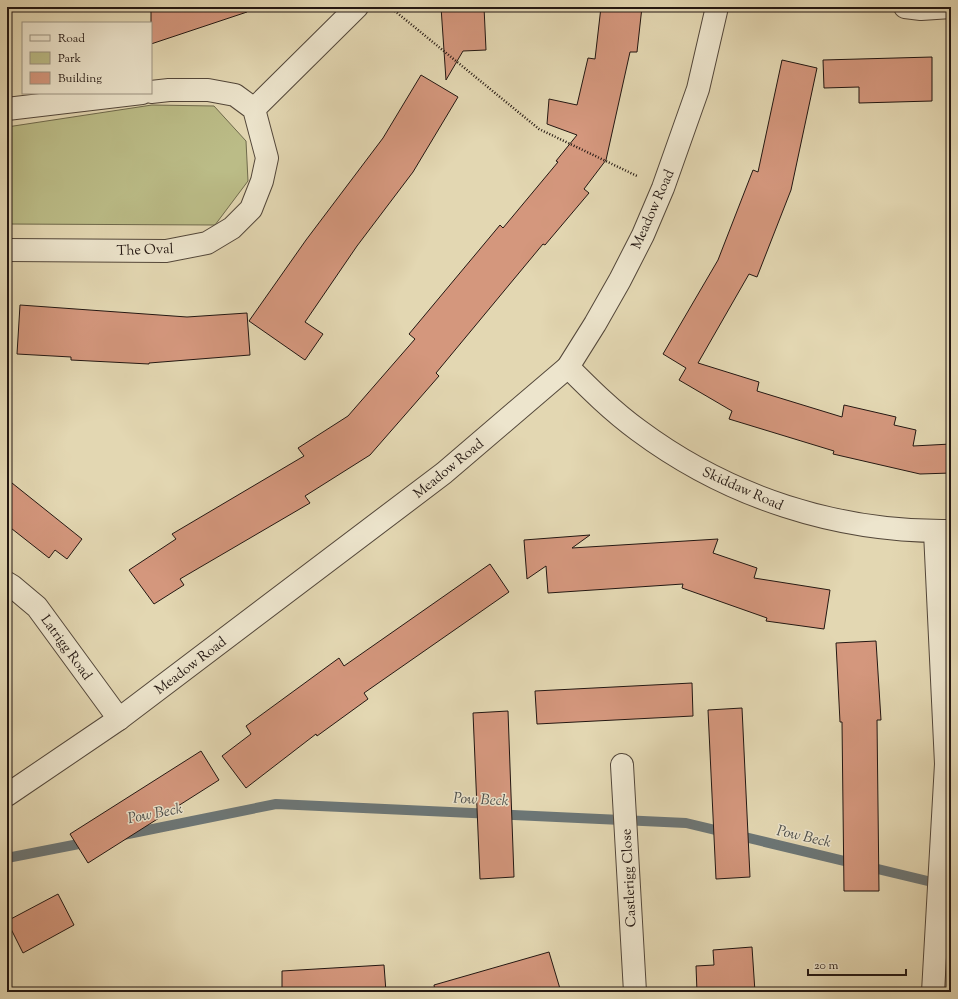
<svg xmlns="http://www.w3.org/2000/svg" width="958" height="999" font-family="'Sorts Mill Goudy',serif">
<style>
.green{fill:#bbbc87;stroke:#6f6a4c}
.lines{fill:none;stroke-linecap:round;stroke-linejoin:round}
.stream{stroke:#6c7676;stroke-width:10}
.building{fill:#d4977d;stroke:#231712}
.street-casing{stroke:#53473a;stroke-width:24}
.path{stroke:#231712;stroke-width:2.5;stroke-dasharray:1 2;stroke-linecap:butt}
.street{stroke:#ede5cd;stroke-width:22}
.labels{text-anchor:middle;stroke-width:3;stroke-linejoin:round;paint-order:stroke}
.street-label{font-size:14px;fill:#231712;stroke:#ede5cd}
.water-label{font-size:15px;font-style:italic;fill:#4d4f4c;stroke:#ede5cd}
</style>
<rect width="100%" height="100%" fill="#e3d7b2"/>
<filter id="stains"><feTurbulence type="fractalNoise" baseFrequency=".005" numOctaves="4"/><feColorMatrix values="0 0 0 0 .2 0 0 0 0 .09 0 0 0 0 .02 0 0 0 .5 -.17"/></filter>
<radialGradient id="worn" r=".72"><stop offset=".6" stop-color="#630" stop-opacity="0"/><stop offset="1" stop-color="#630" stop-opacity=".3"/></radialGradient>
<path class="green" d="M 152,105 L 214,106 L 246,141 L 248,181 L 215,225 L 7,224 L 7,127 Z"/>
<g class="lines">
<g class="stream">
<path d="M 123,835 L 276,804 L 686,823 L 936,883 L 951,882"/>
<path d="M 7,858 L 89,842"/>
</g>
</g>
<g class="building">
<path d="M 151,7 L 247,7 L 247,12 L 151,44 Z"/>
<path d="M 441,7 L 484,7 L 486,50 L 463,51 L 446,80 Z"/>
<path d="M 601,7 L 642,7 L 637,52 L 630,52 L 606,160 L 584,189 L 589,193 L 545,245 L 543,244 L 436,373 L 439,376 L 370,455 L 305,496 L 310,503 L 180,579 L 184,585 L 154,604 L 129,570 L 176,539 L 172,534 L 304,456 L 298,448 L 348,416 L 415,339 L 409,334 L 500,225 L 503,228 L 558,162 L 556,161 L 577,135 L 547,124 L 549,99 L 577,105 L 588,58 L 595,59 Z"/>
<path d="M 932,57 L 932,101 L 859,103 L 859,87 L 824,88 L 823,60 Z"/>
<path d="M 782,60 L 817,68 L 791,190 L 757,277 L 749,274 L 698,363 L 759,382 L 757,391 L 842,417 L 844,405 L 896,417 L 894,425 L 916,430 L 913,446 L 951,444 L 951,473 L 920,474 L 833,454 L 834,451 L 729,419 L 732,411 L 679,380 L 686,368 L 663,354 L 718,260 L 753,170 L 758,172 Z"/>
<path d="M 421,75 L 458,97 L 413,172 L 357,246 L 305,322 L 323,334 L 305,360 L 249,321 L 306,240 L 383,138 Z"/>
<path d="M 20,305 L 187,317 L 247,313 L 250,355 L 149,363 L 149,364 L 71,360 L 71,357 L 17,354 Z"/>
<path d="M 7,479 L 82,539 L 67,559 L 55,550 L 49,558 L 7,525 Z"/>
<path d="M 590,535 L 572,548 L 718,539 L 713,553 L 757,568 L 754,578 L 830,590 L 824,629 L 766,621 L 767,618 L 682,588 L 683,584 L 548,593 L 546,566 L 527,579 L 524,540 Z"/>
<path d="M 490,564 L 509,592 L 364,693 L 368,699 L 317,736 L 316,734 L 246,788 L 222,756 L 251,734 L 246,726 L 339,658 L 344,666 Z"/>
<path d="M 876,641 L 881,720 L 877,720 L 879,891 L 844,891 L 842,722 L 840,722 L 836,643 Z"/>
<path d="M 692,683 L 693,716 L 537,724 L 535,691 Z"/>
<path d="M 742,708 L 750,877 L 716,879 L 708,710 Z"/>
<path d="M 508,711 L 514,877 L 480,879 L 473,713 Z"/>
<path d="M 201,751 L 219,780 L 88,863 L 70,834 Z"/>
<path d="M 58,894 L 74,925 L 23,953 L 7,921 Z"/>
<path d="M 752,947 L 755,992 L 697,992 L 696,966 L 714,965 L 713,950 Z"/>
<path d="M 549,952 L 561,992 L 435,992 L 434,985 Z"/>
<path d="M 384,965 L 386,992 L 282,992 L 282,971 Z"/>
</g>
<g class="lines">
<defs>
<g id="street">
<path d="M 905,7 L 921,9 L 951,7"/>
<path d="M 7,109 L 142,93"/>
<path d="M 254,109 L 357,7"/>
<path d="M 7,250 L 166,251 L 207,243 L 232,228 L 251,209 L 262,181 L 267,158 L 254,109 L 235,95 L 208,90 L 169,90 L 151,92"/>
<path d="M 568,367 C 590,389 612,411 638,430 C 728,497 838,533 951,531"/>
<path d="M 7,583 L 12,586 L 37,607 L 119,719"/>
<path d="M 622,765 L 635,992"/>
<path d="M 7,795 L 119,719 L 444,473 L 568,367 L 595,324 L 620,280 L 643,235 L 663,188 L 698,89 L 717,7"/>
<path d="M 933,992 L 946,764 L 935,532"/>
</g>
</defs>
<use href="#street" class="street-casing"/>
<path class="path" d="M 390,7 L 539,129 L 637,176"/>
<use href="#street" class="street"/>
</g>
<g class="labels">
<g class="street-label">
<text transform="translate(652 209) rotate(-66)" y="5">Meadow Road</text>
<text transform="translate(145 249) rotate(-2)" y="5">The Oval</text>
<text transform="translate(448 468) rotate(-39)" y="5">Meadow Road</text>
<text transform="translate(743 488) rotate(24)" y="5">Skiddaw Road</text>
<text transform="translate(67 647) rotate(54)" y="5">Latrigg Road</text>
<text transform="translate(190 665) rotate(-37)" y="5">Meadow Road</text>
<text transform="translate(628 878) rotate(-93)" y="5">Castlerigg Close</text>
</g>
<g class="water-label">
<text transform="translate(481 799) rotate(3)" y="5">Pow Beck</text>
<text transform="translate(155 813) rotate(-11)" y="5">Pow Beck</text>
<text transform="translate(804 836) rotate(13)" y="5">Pow Beck</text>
</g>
</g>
<rect width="958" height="999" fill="none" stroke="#e3d7b2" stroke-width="24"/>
<rect x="8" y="8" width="942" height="983" fill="none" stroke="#231712" stroke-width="2"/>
<rect x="12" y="12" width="934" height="975" fill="none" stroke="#231712"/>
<rect x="22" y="22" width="130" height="72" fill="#ede5cd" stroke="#9c9382"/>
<rect x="30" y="35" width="20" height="6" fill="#ede5cd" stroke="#9c9382"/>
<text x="58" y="42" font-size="12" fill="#231712">Road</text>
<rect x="30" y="52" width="20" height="12" fill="#bbbc87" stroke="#9c9382"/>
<text x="58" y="62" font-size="12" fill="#231712">Park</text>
<rect x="30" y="72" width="20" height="12" fill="#d4977d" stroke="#9c9382"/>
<text x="58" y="82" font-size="12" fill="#231712">Building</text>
<path d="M808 969v6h98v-6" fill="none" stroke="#231712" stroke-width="2"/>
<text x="814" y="969" font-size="12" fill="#231712" stroke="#ede5cd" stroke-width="3" paint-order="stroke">20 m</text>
<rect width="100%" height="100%" filter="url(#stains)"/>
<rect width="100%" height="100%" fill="url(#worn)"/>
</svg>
